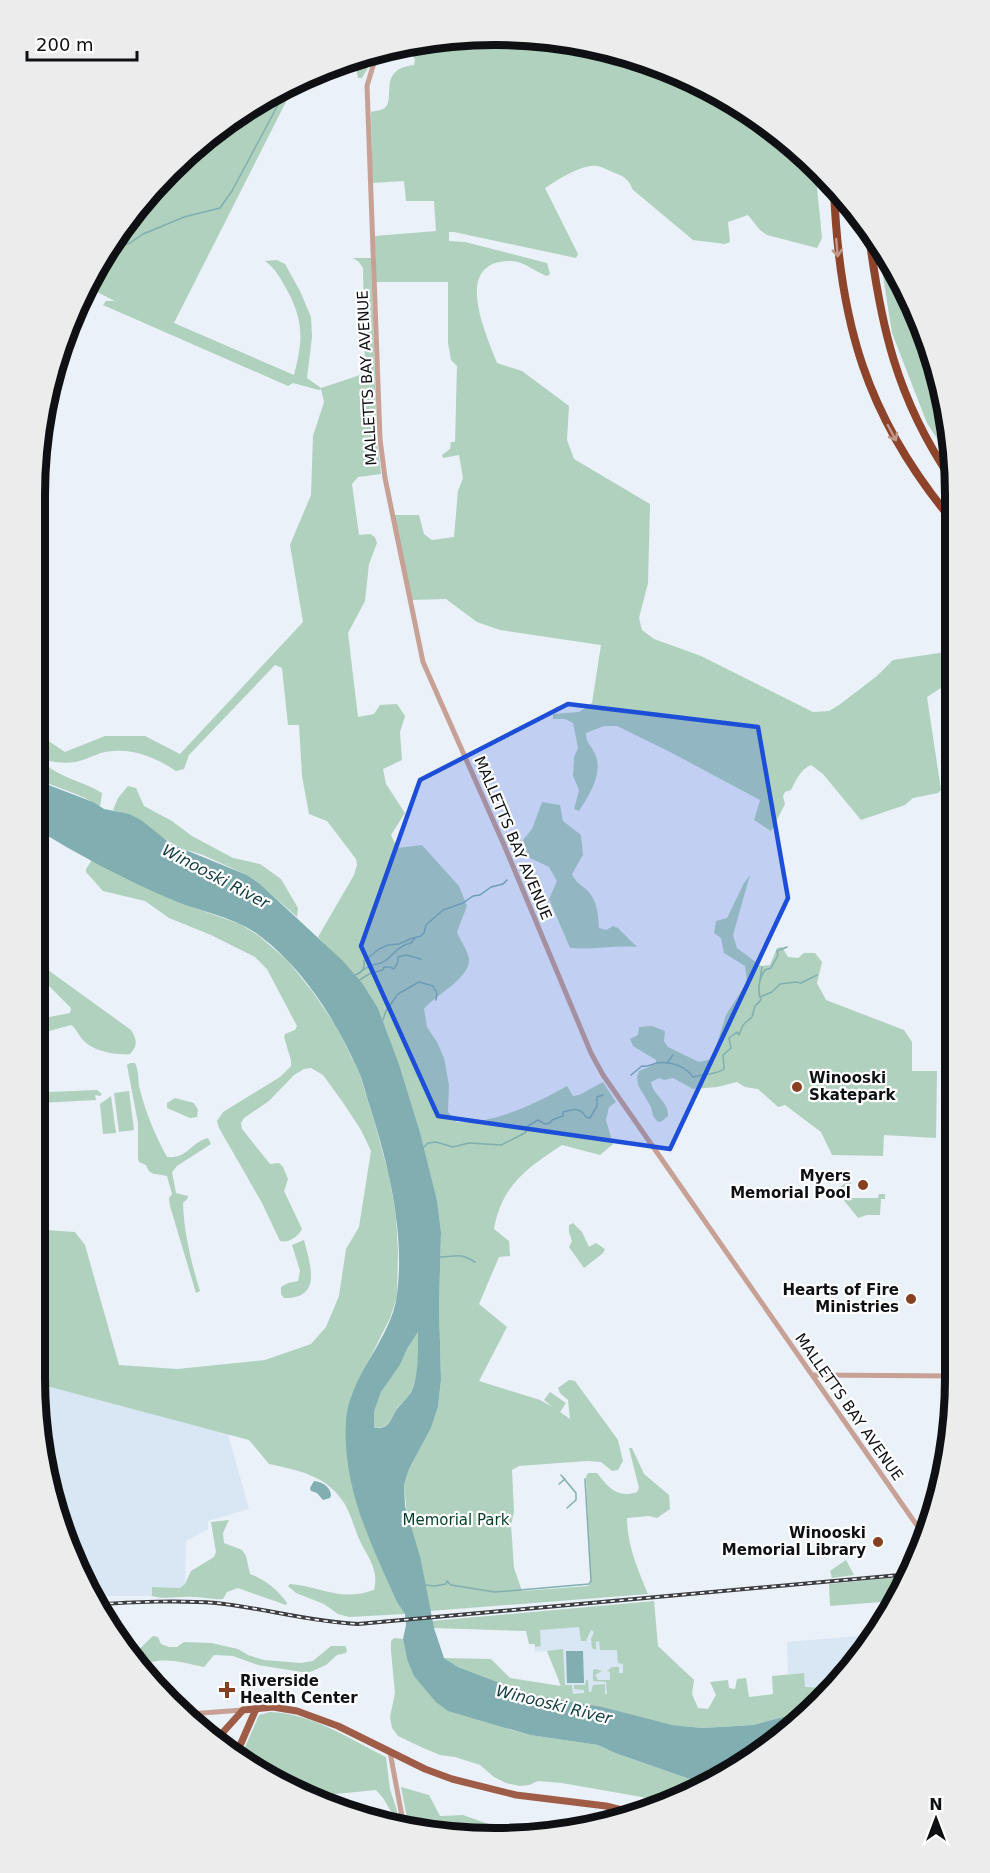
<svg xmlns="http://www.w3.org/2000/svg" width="990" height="1873" font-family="'DejaVu Sans',sans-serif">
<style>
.built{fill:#d9e6f3}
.green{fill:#b0d1bd}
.water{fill:#81aeb0;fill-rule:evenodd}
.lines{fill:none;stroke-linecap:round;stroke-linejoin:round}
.stream{stroke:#81aeb0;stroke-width:1.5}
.minor{stroke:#c7a195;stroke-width:5}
.major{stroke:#9f5d48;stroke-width:7}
.highway{stroke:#8e442b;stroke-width:8}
.rail-casing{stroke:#3b3e42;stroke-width:4}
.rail{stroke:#fff;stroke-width:1.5;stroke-dasharray:4.5;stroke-linecap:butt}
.oneway{stroke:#c1988a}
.marked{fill:#1d4ed8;fill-opacity:0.2;stroke:#1d4ed8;stroke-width:4.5;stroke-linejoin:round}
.poi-dot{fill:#884022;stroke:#fff;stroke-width:2}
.labels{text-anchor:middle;stroke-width:4.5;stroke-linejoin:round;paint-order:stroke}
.street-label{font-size:15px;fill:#0e1013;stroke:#fff}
.poi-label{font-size:15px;font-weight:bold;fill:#0e1013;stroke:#fff;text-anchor:end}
.park-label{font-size:15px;fill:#003f24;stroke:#fff}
.water-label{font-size:16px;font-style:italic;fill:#154042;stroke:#fff}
.rim{fill:none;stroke:#0e1013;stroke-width:8}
</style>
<rect width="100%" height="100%" fill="#eaf1f9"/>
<g class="built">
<path d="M 903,285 L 921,319 L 928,349 L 921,350 L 915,346 Z"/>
<path d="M 35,1383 L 228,1434 L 249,1509 L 208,1521 L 208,1529 L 186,1541 L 185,1584 L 180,1588 L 152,1587 L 152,1596 L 96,1596 L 59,1526 Z"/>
<path d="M 578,1623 L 617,1645 L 623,1664 L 623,1673 L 619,1673 L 619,1698 L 572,1695 L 561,1686 L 547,1651 L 535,1652 L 533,1626 Z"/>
<path d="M 870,1635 L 832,1688 L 804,1687 L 804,1673 L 788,1674 L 787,1642 Z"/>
</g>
<g class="green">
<path d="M 525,36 L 615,50 L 699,82 L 798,149 L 815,167 L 822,238 L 817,248 L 767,235 L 760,230 L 748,215 L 728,222 L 730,242 L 725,244 L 693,240 L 632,189 C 630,180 623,176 615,173 C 610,171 603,167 597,166 C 583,163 557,180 545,188 L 578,254 L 576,258 L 454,232 L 449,232 L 449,241 L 465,242 L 547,263 L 550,274 L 547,276 C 535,272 523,260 509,261 C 452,262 486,334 497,363 L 522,371 L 569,406 L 567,440 L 574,459 L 650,504 L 648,583 L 639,618 L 642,630 L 654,639 L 701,656 L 813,712 L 829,711 L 839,705 L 877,676 L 893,660 L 952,651 L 952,685 L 949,683 L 927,697 L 941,790 L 938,793 L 913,798 L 905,805 L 861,820 L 823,774 L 811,765 C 800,770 796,780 791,790 L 785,792 L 783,796 L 785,804 L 771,831 L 754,820 L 760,800 L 672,753 L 617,726 L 604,726 L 586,733 C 586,743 591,745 595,754 C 604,772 589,796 579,811 L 574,809 L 579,790 L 573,776 L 574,757 L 578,748 L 573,723 L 565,719 L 553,719 L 553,714 L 579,712 L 592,703 L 601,645 L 500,630 L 477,622 L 446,599 L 411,600 L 394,515 L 419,515 L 424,534 L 432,540 L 454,537 L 458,491 L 463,478 L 459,455 L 443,458 L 442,455 L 450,449 L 451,442 L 455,442 L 457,366 L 451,360 L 448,343 L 448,282 L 376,282 L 375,236 L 436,231 L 434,201 L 406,201 L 404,181 L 372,183 L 371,112 C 375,111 382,110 385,108 C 396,98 377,69 414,65 L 415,59 L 403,46 L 435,38 Z"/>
<path d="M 377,52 L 362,78 L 358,78 L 356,68 L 359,56 Z"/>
<path d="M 296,82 L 174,323 L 294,375 C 303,341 304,321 287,290 C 281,279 276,269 265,261 L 277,260 L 285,264 L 300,291 L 311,317 L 312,337 L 307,378 L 321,388 L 360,375 L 365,367 L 363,268 L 359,262 L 353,258 L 371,258 L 377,440 L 381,474 L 358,477 L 352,484 L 359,535 L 370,534 L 375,537 L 377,543 L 369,564 L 365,601 L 348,633 L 358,717 L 374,714 L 380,705 L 397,704 L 405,716 L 400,732 L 402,760 L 383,769 L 386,784 L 405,813 L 391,835 L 397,848 L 422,845 L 459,886 L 467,906 L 457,932 C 460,940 468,951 469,959 C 470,979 435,995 424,1009 L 427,1027 L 437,1042 L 444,1058 L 449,1085 L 448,1112 L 457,1122 C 494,1124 535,1104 567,1086 L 573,1096 L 579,1095 L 603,1082 L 616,1102 L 609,1107 L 606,1120 L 613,1144 L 600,1155 L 562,1145 C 527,1168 502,1185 494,1229 L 509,1241 L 510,1256 L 499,1257 L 479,1304 L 507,1327 L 479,1381 L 540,1400 L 553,1407 L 544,1400 L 550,1392 L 566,1403 L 560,1412 L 570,1419 L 568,1400 L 560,1393 L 558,1388 L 569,1380 L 575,1381 L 618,1440 L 623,1461 L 618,1470 L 612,1471 L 601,1462 L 587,1461 L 519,1466 L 512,1470 L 514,1512 L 511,1525 L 514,1568 L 522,1591 L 588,1586 L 591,1583 L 586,1477 L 588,1473 L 597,1473 C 608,1487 617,1499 637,1492 L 639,1488 L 629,1448 L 632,1448 L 644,1474 L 669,1495 L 670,1509 L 657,1518 L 649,1516 L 627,1518 C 627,1545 638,1570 648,1594 L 430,1611 L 421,1560 L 409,1534 L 404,1485 L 409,1469 L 431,1428 L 438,1407 L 441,1380 L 439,1306 L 441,1232 L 437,1200 L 420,1132 L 399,1064 L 378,1008 L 363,984 L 318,937 L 354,875 L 357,865 L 356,859 L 327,821 L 309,814 L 302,776 L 299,725 L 288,725 L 282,668 L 275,665 L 189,755 L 184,769 L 176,771 C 155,757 132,747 105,752 C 100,753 93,756 88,758 C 73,764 62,764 46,760 L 45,764 C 61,778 85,782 102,793 L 100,807 C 82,793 56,789 35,777 L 35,732 L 65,752 L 105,736 L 145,736 L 180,754 L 303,622 L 290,545 L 311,495 L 313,436 L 324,402 L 321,389 L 319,390 L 293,383 L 288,386 L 103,305 L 106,301 L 115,301 L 85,286 L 130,214 L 192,149 L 265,96 Z"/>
<path d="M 877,238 L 903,285 L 915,346 L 921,350 L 928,349 L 952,435 L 952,462 L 927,423 L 892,333 Z"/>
<path d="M 128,786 L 136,788 L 144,806 L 172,821 L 192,836 L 233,858 L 260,864 L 281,879 L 298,908 L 297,917 L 260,884 L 247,875 L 203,855 L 181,848 L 113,810 L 118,798 Z"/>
<path d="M 542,802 L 560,805 L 563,821 L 581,835 L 583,855 L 572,874 C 577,886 585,885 591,895 C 598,905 598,917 599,928 L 606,930 L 613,926 L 618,928 L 637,947 C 614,945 593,950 570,948 L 549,899 L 557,881 L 549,867 L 528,857 L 523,840 L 532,829 Z"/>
<path d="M 92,860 L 172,900 L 240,924 L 259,936 L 288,961 L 312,991 L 336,1026 L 359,1072 L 375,1124 L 389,1176 L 396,1216 L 398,1252 L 397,1297 L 390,1318 L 351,1396 L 398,1604 L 405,1614 L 349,1617 L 338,1614 L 324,1604 L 296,1593 L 288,1586 L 290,1584 C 322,1587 341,1602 374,1590 C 379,1571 369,1559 361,1543 C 354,1529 351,1512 342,1500 C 325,1475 297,1470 269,1464 L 249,1440 L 35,1383 L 35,1201 L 45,1211 L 46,1230 L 75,1232 L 85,1245 L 119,1365 L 177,1369 L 265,1360 L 311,1344 L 326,1327 L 339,1296 L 346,1249 L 359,1227 L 371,1151 L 361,1130 L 344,1104 L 323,1075 L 311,1068 L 304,1069 L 294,1075 L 269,1101 L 244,1118 L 241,1123 L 242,1129 L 270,1164 L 279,1163 L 283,1167 L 288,1179 L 284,1191 L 302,1229 C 298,1237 289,1243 280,1241 L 262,1203 L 219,1128 L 217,1121 L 223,1112 L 280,1077 L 291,1066 L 291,1060 L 284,1037 L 285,1034 L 295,1030 L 297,1026 L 267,969 L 255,957 L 211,935 L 169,918 L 145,901 L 103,891 L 86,872 L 86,869 Z"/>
<path d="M 750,875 L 733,935 L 737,948 L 761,966 L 770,965 L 777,948 L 782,947 L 788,957 L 798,958 L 804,953 L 815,953 L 822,962 L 817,983 L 826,1000 L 904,1030 L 912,1042 L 912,1071 L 937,1071 L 936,1138 L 884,1135 L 883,1156 L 832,1155 L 821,1132 L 785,1105 L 778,1107 L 758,1089 L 745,1087 L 737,1082 L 717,1087 L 693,1089 L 673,1078 L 664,1080 L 659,1078 L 651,1082 C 653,1096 669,1101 668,1116 L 661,1122 L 657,1121 L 653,1116 L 651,1107 L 638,1085 L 637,1077 L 639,1071 L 656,1064 L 656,1060 L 633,1046 L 630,1039 L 638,1035 L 639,1027 L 652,1026 L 665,1031 L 664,1041 L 668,1047 L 699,1062 L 712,1059 L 726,1015 L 747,982 L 745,966 L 724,953 L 721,938 L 714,933 L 716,921 L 727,918 L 744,883 Z"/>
<path d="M 35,952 L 48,970 L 131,1030 C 137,1040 138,1045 130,1054 C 116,1055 94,1052 83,1040 C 78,1035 77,1029 71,1025 L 35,1035 L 35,1021 L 44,1018 L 70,1013 L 71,1008 L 49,986 L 35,977 Z"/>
<path d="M 130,1063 L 135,1063 C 139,1071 138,1079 139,1086 C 145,1111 155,1135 167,1157 C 188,1159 191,1142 208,1138 L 211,1144 L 177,1166 L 172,1172 L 176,1193 L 188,1196 L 188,1198 L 183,1203 C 184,1233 191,1262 200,1291 L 196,1293 L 170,1206 L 169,1198 L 172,1194 L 167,1176 C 157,1173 150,1177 146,1165 L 139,1162 L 138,1158 L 138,1123 L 127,1065 Z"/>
<path d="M 35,1078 L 48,1092 L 97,1090 L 102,1094 L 100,1096 L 95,1095 L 96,1100 L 39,1103 L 44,1192 L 35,1188 Z"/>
<path d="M 129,1091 L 134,1130 L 119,1132 L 114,1093 Z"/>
<path d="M 111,1096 L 116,1133 L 103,1134 L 100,1104 Z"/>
<path d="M 175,1098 L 194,1103 L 198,1110 L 197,1117 L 190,1118 L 167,1108 L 167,1103 Z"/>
<path d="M 851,1179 L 851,1198 L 878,1198 L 879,1194 L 885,1194 L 885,1199 L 881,1199 L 880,1215 L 867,1215 L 858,1218 L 836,1190 Z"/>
<path d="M 573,1223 L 582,1232 L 589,1247 L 596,1243 L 605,1249 L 603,1253 L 584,1268 L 569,1247 L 572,1241 L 569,1232 L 569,1225 Z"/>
<path d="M 304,1240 C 310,1264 323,1299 284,1298 L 281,1294 L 281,1287 L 288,1283 L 298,1281 L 300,1271 L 292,1245 Z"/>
<path d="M 418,1332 C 418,1350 420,1375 411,1392 C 408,1399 400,1403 396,1410 C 389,1422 389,1428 373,1428 L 374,1412 L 381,1392 L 400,1365 L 407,1349 Z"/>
<path d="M 229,1520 L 223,1533 L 224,1543 L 242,1550 L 246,1556 L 250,1574 C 264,1579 278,1590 287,1603 L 286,1605 L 238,1588 L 227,1592 L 223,1599 C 213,1600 203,1597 193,1597 C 179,1596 165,1600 152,1596 L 152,1587 L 180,1588 L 185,1584 L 191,1571 L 214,1557 L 216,1552 L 211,1522 Z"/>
<path d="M 846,1560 L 854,1575 L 832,1578 L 830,1571 Z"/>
<path d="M 910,1576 L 894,1601 L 830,1606 L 829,1584 Z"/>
<path d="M 654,1601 L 658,1646 L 694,1680 L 692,1694 L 698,1708 L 708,1709 L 716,1695 L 710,1682 L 728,1680 L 729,1688 L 735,1689 L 737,1679 L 746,1678 L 749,1697 L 773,1694 L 772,1676 L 804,1673 L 805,1687 L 832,1688 L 820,1704 L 813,1709 L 753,1725 L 702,1728 L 671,1725 L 532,1695 L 458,1667 L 444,1658 L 491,1659 L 510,1678 L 561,1686 L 547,1651 L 563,1649 L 565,1685 L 572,1685 L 573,1694 L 584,1693 L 584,1690 L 574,1689 L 574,1685 L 585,1685 L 586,1680 L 588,1680 L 589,1692 L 591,1692 L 593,1685 L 605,1684 L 605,1694 L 607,1694 L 606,1682 L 593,1681 L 593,1670 L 596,1669 L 602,1671 L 595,1675 L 598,1680 L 610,1680 L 610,1672 L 607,1671 L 612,1667 L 619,1667 L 619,1673 L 623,1673 L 623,1664 L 618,1663 L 617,1650 L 600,1650 L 599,1641 L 596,1642 L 596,1650 L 592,1648 L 591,1639 L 594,1632 L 591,1630 L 586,1641 L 581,1641 L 579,1627 L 540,1630 L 541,1646 L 535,1647 L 535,1644 L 529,1644 L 526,1631 L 433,1628 L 432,1621 Z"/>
<path d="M 153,1636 L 158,1637 L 161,1644 L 169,1647 L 177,1647 L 184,1642 L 211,1643 L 238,1649 L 248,1655 L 264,1660 L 301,1663 L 313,1661 L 331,1646 L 345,1646 L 347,1650 L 346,1653 L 337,1655 L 326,1665 L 308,1673 L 258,1665 L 233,1656 L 214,1655 L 204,1667 C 179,1662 164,1656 138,1666 L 130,1658 Z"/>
<path d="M 394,1638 L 403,1639 L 407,1659 L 508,1729 L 530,1735 L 598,1745 L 615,1753 L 707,1785 L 698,1791 L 664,1801 L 562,1783 L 538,1781 L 529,1785 L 520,1786 L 506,1783 L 494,1777 L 480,1765 L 455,1757 L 440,1755 L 421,1747 L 398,1736 L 392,1728 L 390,1717 L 395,1693 L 391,1651 L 391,1641 Z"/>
<path d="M 270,1712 C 312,1713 349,1739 386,1757 L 390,1789 L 397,1811 L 397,1817 L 395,1818 L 383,1798 L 376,1790 L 316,1796 L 239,1761 L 259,1715 Z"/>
<path d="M 401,1787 L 429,1795 L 440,1816 L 463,1815 L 497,1827 L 537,1833 L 548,1830 L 556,1823 L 563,1822 L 567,1827 L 567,1831 L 555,1835 L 487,1837 L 479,1834 L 464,1837 L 409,1828 Z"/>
</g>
<g class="water">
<path d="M 35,777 L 51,786 L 93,802 L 104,809 L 129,814 L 141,820 L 171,844 L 247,875 L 260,884 L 343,961 L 363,984 L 378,1008 L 399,1064 L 420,1132 L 437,1200 L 441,1232 L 439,1306 L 441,1380 L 438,1407 L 431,1428 L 409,1469 L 404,1485 L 405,1506 L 421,1560 L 434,1628 L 444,1658 L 458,1667 L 532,1695 L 602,1707 L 672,1725 L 702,1728 L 753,1725 L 813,1709 L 707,1785 L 615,1753 L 598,1745 L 530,1735 L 448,1711 L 436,1702 L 414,1676 L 407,1659 L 403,1639 L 406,1625 L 405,1614 L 398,1604 C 372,1546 342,1488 346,1422 C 348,1376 391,1341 397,1295 C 405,1233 389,1167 370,1107 C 366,1095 363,1081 358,1070 C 336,1021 304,969 260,936 C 234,916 199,912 170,899 C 124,879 78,855 35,828 ZM 418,1332 C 418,1348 419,1381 410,1394 C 406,1400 401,1403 397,1409 C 389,1421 390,1429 374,1428 L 374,1412 L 381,1392 L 400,1365 L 407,1349 Z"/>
<path d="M 314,1481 C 322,1482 330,1486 331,1495 L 330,1498 L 323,1500 L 317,1493 L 311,1491 L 310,1488 Z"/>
<path d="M 566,1651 L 583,1651 L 584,1683 L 567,1683 Z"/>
</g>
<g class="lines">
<g class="stream">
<path d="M 105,254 L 110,250 L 130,243 L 143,234 L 160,227 L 184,217 L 220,208 L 232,191 L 288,86"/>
<path d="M 363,970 C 372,963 379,965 385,961 C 394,954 399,945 411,943 L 415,938"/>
<path d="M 355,975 C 362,973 365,968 364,961 L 379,949 L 388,945 L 399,944 L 410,939 L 421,936 L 424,933 L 426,925 L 443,910 L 463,903 L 473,896 L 480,895 L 491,887 L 503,884 L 507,880"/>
<path d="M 760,980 L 762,967"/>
<path d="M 358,981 L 369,974 L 383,970 L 384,967 L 390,967 L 394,969 L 398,962 L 398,957 L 406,955 L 421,959"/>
<path d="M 760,997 L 772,992 L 780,984 L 796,982 L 801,983 L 817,975"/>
<path d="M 383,1020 L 386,1011 L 398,994 L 419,982 L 433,986 L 437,993 L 436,1000"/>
<path d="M 667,1063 L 673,1055"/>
<path d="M 631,1075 L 642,1066 C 649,1067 652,1064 657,1063 C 671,1061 685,1066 693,1077 C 703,1074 716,1075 724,1069 L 723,1055 L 731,1048 L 729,1038 L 737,1032 L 739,1035 L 743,1025 L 752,1017 L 755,1006 L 761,1000 C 757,991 759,978 765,970 L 771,968 L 778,955 L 777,951 L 787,947"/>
<path d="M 423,1148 L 428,1143 L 436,1142 L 453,1147 L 469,1143 L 501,1145 L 521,1135 L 526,1132 L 528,1126 L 538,1120 L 545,1124 L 550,1123 L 552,1120 L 563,1116 L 563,1112 C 574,1109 580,1107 586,1117 L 590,1118 L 597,1106 L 597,1097 L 603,1095"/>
<path d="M 440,1257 C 455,1257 459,1252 475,1262"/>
<path d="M 561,1475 L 576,1493 L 576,1500 L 567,1508"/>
<path d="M 559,1484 L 565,1479"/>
<path d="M 424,1585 L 435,1586 L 446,1584 L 447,1581 L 451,1585 L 495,1592 L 589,1584 L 591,1581 L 585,1479"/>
</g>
<g class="minor">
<path d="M 382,51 L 373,66 L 367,86 L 380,439 L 385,478 L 423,662 L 504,845 L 591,1053 L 603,1075 L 925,1537"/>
<path d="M 813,1375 L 954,1376"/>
<path d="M 189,1714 L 243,1710"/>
<path d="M 390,1752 L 404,1827"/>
</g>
<g class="major">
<path d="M 216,1740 L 243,1710 L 273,1707 L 297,1711 L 338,1726 L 425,1769 L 452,1779 L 516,1795 L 606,1806 L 630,1812"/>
<path d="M 235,1757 L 256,1709"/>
</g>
<g class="highway">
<path d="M 834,189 C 839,321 866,417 952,520"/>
<path d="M 868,227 C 880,324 896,398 952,480"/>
</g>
<defs>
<path id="rail" d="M 100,1604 C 139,1602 178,1600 216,1603 C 264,1608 310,1622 358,1624 L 911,1574"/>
</defs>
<use href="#rail" class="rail-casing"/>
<use href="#rail" class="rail"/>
</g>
<defs><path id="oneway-shaft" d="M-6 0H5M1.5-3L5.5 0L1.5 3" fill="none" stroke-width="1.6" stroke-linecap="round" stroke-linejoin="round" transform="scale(1.5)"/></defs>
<g class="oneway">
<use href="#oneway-shaft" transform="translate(837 248) rotate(85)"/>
<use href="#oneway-shaft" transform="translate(892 433) rotate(62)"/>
</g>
<path class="marked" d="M 568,704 L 758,727 L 788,898 L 670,1149 L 438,1116 L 361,946 L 420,780 Z"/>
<g class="poi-dot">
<circle cx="797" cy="1087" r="6"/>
<circle cx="863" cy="1185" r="6"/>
<circle cx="911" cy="1299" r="6"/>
<circle cx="878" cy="1542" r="6"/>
<path d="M224 1681h6v6h6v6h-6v6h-6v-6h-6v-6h6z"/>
</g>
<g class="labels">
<g class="street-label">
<text transform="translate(367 378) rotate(-93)" y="5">MALLETTS BAY AVENUE</text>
<text transform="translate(513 838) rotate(67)" y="5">MALLETTS BAY AVENUE</text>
<text transform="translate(849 1407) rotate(55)" y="5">MALLETTS BAY AVENUE</text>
</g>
<g class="poi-label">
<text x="809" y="1083" text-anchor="start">Winooski<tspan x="809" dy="17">Skatepark</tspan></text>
<text x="851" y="1181">Myers<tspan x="851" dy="17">Memorial Pool</tspan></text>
<text x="899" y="1295">Hearts of Fire<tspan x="899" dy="17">Ministries</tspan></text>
<text x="866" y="1538">Winooski<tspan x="866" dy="17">Memorial Library</tspan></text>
<text x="240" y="1686" text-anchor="start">Riverside<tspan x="240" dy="17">Health Center</tspan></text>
</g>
<g class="park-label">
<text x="456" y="1525">Memorial Park</text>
</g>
<g class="water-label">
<text transform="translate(216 876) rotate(28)" y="6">Winooski River</text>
<text transform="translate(554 1704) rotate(14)" y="6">Winooski River</text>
</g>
</g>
<path d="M0 0H990V1873H0ZM495 45H495A450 450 0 0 1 945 495V1378A450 450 0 0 1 495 1828H495A450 450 0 0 1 45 1378V495A450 450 0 0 1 495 45Z" fill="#ececec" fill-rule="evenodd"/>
<path class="rim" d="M495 45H495A450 450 0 0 1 945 495V1378A450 450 0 0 1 495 1828H495A450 450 0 0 1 45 1378V495A450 450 0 0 1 495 45Z"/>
<g transform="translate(936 1819)" stroke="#ffffff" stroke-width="4.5" paint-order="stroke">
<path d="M0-4.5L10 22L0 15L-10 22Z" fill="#0e1013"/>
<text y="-9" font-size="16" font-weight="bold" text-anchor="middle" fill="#0e1013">N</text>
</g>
<path d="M27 51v9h110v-9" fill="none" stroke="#0e1013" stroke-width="3"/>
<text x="36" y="51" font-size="18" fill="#0e1013" stroke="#ffffff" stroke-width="4.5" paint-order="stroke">200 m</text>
</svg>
